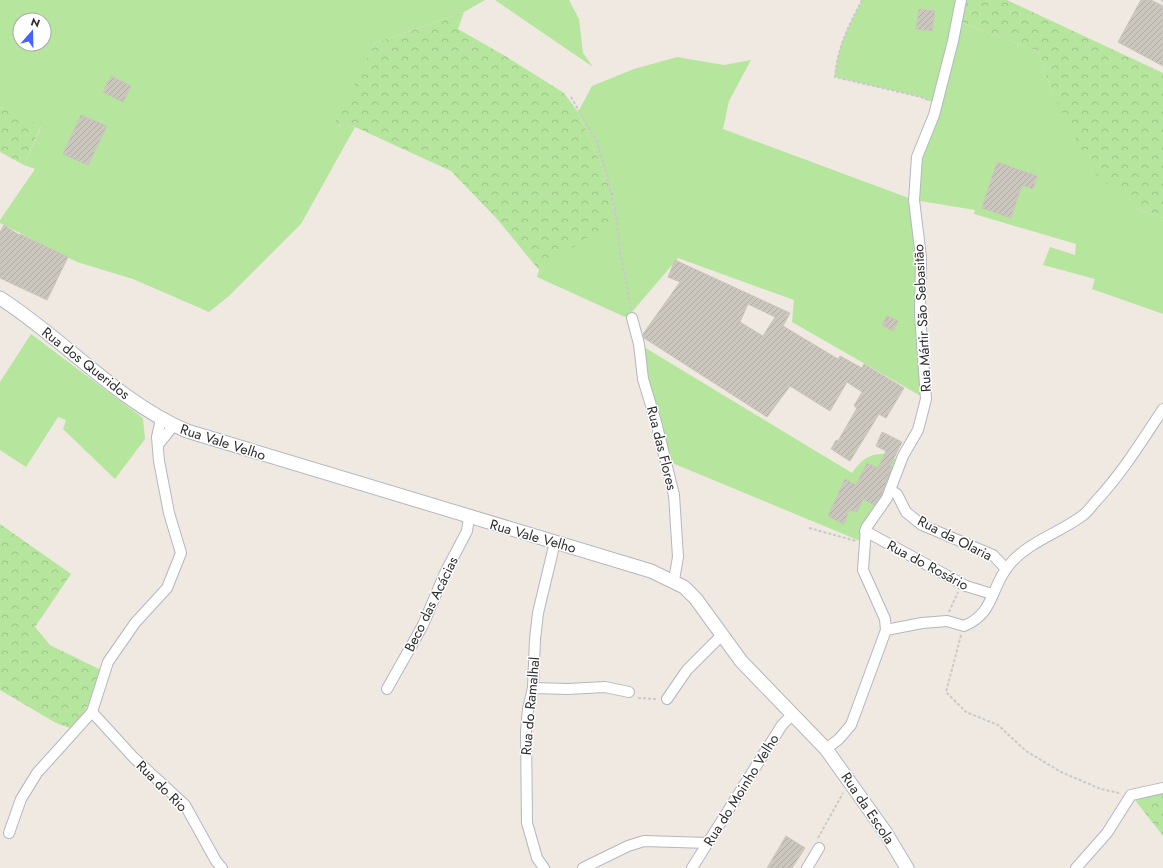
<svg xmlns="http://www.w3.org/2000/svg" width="1163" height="868" font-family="Jost,sans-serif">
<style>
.green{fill:#b6e59e;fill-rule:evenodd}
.forest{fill:url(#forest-crowns)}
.building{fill:url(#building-hatch);stroke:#cbc5ba;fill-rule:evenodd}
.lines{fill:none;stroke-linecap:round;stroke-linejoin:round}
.minor-casing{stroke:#b4b7c1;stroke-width:12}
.tertiary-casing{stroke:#b4b7c1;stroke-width:15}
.path{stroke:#c9c9c9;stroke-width:2;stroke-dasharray:3 2;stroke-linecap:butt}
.minor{stroke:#fff;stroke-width:10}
.tertiary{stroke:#fff;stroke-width:13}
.labels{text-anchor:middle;stroke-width:3;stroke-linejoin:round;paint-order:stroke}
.street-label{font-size:14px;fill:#2e2e2e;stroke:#fff}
</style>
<defs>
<pattern id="forest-crowns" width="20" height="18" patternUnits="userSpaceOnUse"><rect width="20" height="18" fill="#b6e59e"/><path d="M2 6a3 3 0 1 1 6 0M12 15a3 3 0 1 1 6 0" fill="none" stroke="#9dc588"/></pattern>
<pattern id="building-hatch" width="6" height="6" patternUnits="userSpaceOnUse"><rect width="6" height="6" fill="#cbc7bf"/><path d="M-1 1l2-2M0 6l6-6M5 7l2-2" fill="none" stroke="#afaba4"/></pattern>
</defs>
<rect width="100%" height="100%" fill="#efe9e1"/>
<g class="green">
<path d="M 0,0 L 485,0 L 464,12 L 375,43 L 335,125 L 355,127 L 301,224 L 229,296 L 209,312 L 133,279 L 77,262 L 0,223 L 0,220 L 35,169 L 24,165 L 41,127 L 0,107 ZM 20,20 L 44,20 L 44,44 L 20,44 Z"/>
<path d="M 495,0 L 569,0 L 579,19 L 583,53 L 593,67 Z"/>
<path d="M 862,0 L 961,0 L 957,21 L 1038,51 L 1053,95 L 1137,209 L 1163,218 L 1163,314 L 1092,289 L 1095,279 L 1043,265 L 1050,247 L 1075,255 L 1076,244 L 974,214 L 975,210 L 914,200 L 926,399 L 792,322 L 794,300 L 678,258 L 632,312 L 625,317 L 537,277 L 539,270 L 612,221 L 613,193 L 578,112 L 592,86 L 634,69 L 677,57 L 724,65 L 751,60 L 729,101 L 723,129 L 914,200 L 917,157 L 936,104 L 921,97 L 835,77 C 838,45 848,28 862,0 Z"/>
<path d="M 31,334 L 143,418 L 145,439 L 115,479 L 63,429 L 66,420 L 58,417 L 26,467 L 0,450 L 0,382 Z"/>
<path d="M 639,344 L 852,473 C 859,462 869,453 883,454 C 889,455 896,459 901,462 L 866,528 L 865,543 L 665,460 Z"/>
</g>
<g class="forest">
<path d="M 961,0 L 1007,0 L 1163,73 L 1163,218 L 1137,209 L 1094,173 L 1053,95 L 1038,51 L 957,21 Z"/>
<path d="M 464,12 L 458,29 L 507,57 L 564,93 L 578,112 L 613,193 L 612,222 L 539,270 L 498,220 L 451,171 L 355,127 L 334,125 L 375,43 Z"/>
<path d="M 0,107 L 41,126 L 24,165 L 0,152 Z"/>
<path d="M 0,524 L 71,574 L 35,627 L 50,645 L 105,672 L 75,730 L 56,723 L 0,690 Z"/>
<path d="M 1163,788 L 1163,836 L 1131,795 Z"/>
</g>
<g class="building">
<path d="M 1141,0 L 1151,0 L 1163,6 L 1163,66 L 1118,42 Z"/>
<path d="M 919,9 L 935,11 L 932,31 L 916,29 Z"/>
<path d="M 111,76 L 131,86 L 123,102 L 103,92 Z"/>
<path d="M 81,115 L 107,126 L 88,165 L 63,154 Z"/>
<path d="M 997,162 L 1037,176 L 1033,189 L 1022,185 L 1011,218 L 982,208 Z"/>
<path d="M 4,225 L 19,235 L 20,234 L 68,257 L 47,300 L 0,278 L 0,232 Z"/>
<path d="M 675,260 L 790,313 L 783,326 L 838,359 L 840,356 L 862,368 L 864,364 L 904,388 L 886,418 L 879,414 L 850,461 L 831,449 L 836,440 L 838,441 L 857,408 L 854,406 L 862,392 L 847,382 L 830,411 L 790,386 L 767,417 L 644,338 L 643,334 L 680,282 L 668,277 ZM 748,304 L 775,317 L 763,336 L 740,322 Z"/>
<path d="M 887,316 L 898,321 L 893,331 L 882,325 Z"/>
<path d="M 882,432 L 902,442 L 890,466 L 892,467 L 881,495 L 874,505 L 863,499 L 857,512 L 849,510 L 844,524 L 828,516 L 845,479 L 856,485 L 867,463 L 878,468 L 886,451 L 876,446 Z"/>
<path d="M 786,836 L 805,848 L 792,868 L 767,868 Z"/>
</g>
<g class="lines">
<defs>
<g id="minor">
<path d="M 632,318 L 639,344 L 643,379 L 656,422 L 674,495 L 678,557 L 674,580"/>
<path d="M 158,445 L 174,425"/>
<path d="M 890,490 L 897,494 L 906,512 L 922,525 L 993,555 L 1006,569"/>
<path d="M 865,531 L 966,586 L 992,594"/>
<path d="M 886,630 L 922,623 L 947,621 L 964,626 C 995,613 990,588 1009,565 C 1028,542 1059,533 1082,516 C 1088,512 1092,505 1097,500 C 1122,473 1142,441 1163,409"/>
<path d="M 533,688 L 568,689 L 605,687 L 629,692"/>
<path d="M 387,689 L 423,625 L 445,573 L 467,531 L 469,517"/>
<path d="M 667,699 L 687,670 L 721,636"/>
<path d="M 92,712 L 134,758 L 185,805 L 216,861 L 222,868"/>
<path d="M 826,749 L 839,739 L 851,725 L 886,630 L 885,619 L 863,570 L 866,528 L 887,498 L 903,456 L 918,430 L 926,399 L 920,314 L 921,257 L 914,200 L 917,157 L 934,115 L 953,41 L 961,0"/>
<path d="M 9,833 L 21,799 L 37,773 L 92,712 L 108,662 L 135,623 L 167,588 L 181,553 L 169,513 L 159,461 L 157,437 L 161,419"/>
<path d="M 544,868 L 537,858 L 527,823 L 526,731 L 528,709 L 533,688 L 535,639 L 538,613 L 555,542"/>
<path d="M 583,868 L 628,846 L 644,841 L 708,843"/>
<path d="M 692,868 L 782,725 L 793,714"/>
<path d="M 807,868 L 819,848"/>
<path d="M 1076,868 L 1107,833 L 1131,795 L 1163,788"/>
</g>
<path id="tertiary" d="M 0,298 C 63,338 118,402 187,431 L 651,571 L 684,587 L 696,599 L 741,661 L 826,749 L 886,833 L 907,868"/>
</defs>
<use href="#minor" class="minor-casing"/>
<use href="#tertiary" class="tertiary-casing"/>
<g class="path">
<path d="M 862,0 C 848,28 838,45 835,77 L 921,97 L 928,100"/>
<path d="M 1161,0 L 1163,1"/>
<path d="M 571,97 L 597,142 L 607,175 L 616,216 L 620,250 L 631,309"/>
<path d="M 809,528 L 856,541"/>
<path d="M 949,612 L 958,592"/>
<path d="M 961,635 L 946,692 L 966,712 L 998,725 L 1026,751 L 1061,772 L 1101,789 L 1119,793"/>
<path d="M 638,698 L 658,699"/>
<path d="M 818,838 L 843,793"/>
</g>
<use href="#minor" class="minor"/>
<use href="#tertiary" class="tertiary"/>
</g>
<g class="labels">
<g class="street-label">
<text transform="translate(922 318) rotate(-93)" y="5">Rua Mártir São Sebasitão</text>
<text transform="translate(86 363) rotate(38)" y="5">Rua dos Queridos</text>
<text transform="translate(223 442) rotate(18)" y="5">Rua Vale Velho</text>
<text transform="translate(662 448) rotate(76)" y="5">Rua das Flores</text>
<text transform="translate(533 536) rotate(16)" y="5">Rua Vale Velho</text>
<text transform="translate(955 538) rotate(27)" y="5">Rua da Olaria</text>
<text transform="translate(928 565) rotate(28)" y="5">Rua do Rosário</text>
<text transform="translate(431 604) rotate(-64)" y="5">Beco das Acácias</text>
<text transform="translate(530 706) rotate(-85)" y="5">Rua do Ramalhal</text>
<text transform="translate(162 786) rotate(45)" y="5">Rua do Rio</text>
<text transform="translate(741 790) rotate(-58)" y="5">Rua do Moinho Velho</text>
<text transform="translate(868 808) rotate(56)" y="5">Rua da Escola</text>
</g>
</g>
<g transform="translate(32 32) rotate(20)"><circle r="19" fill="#ffffff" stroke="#ababab"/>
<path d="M0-3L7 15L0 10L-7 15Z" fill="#4264fb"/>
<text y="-6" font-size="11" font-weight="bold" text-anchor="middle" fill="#2e2e2e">N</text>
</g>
</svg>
